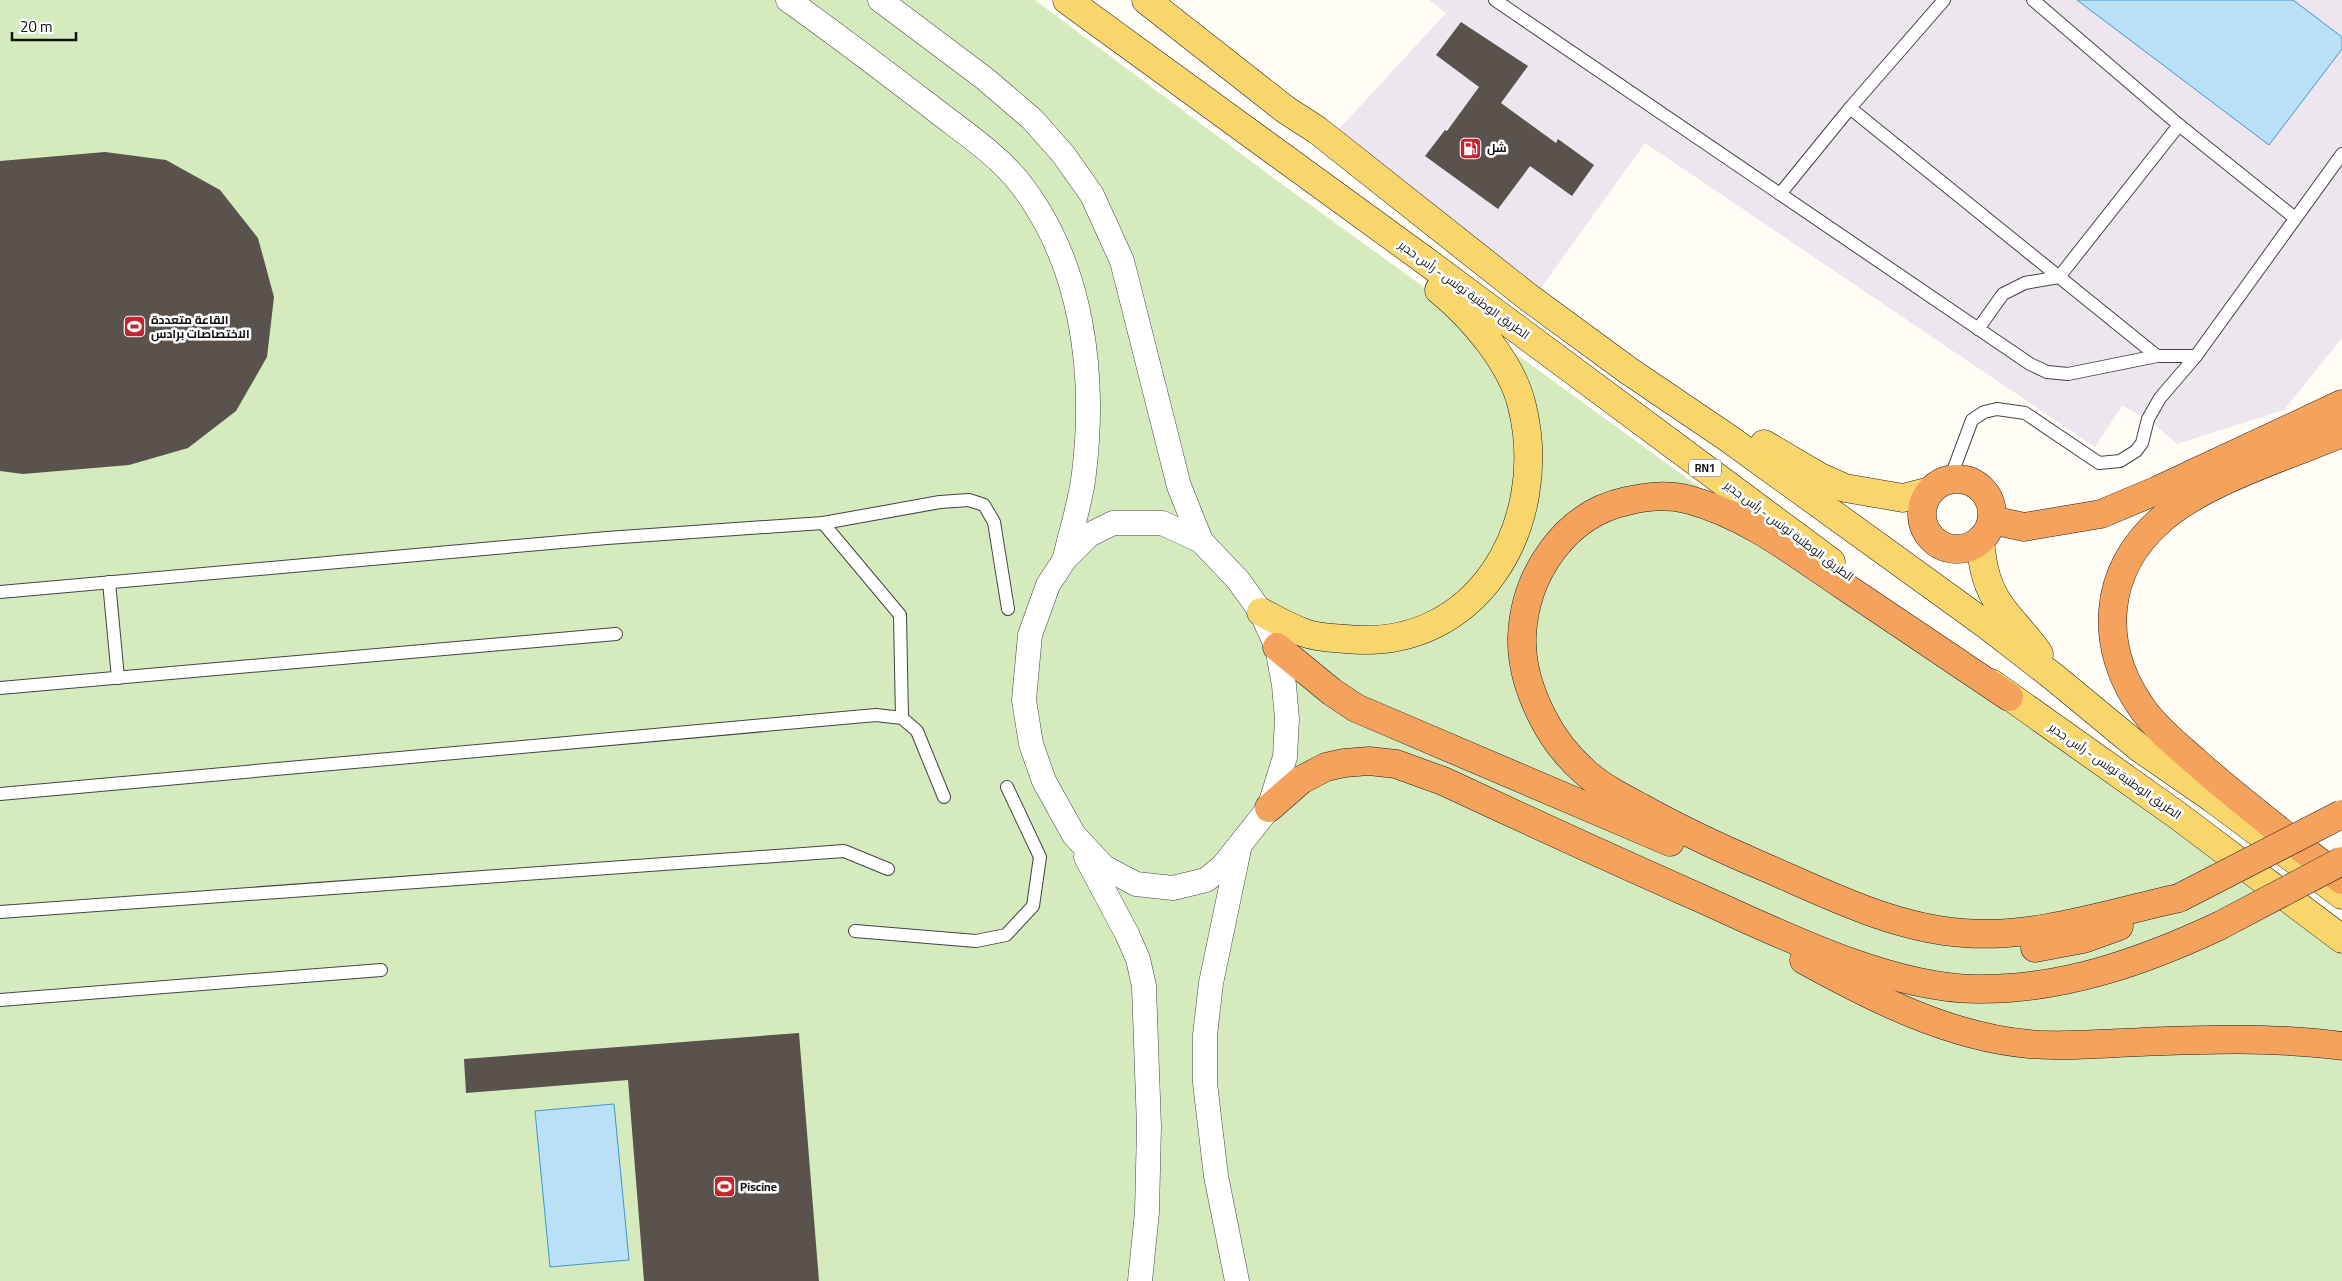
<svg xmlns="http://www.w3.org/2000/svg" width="2342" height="1281" font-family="Georgia,Cairo,serif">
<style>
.industrial{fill:#eee6ef}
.green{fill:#d5ebbd}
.water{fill:#b9e0f7;stroke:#3f96cf}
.building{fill:#5a524d}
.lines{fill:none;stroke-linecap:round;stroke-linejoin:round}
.lane-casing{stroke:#444;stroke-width:14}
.street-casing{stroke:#444;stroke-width:25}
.primary-casing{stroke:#222;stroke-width:29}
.highway-casing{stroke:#222;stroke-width:29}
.lane{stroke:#fff;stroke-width:12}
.street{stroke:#fff;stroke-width:24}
.primary{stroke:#f9d66b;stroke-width:28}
.highway{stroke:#f5a25d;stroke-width:28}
.highway-bridge-casing{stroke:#222;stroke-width:29;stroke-linecap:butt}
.highway-bridge{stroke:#f5a25d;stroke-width:28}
.labels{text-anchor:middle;stroke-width:5;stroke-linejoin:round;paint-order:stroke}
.shield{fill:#fff;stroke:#585858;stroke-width:1}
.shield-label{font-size:11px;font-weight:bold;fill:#111}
.poi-label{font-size:12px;font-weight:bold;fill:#111;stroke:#fff;text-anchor:start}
.street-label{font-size:12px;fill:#111;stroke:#fff}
</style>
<rect width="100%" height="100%" fill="#fffdf5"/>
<path class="industrial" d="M 1429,0 L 2342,0 L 2342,338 L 2284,410 L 2177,444 L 2148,419 L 2122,406 L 2095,447 L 1645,143 L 1536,295 L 1328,141 L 1446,13 Z"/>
<path class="green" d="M 0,0 L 1035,0 L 1268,174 L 1702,489 L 2125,789 L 2342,950 L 2342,1281 L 0,1281 Z"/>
<g class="water">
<path d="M 2077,0 L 2293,0 L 2342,37 L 2342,49 L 2269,145 Z"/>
<path d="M 614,1104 L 629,1260 L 550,1267 L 535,1111 Z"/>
</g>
<g class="building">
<path d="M 1461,22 L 1528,66 L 1501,103 L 1556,143 L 1558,139 L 1594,165 L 1572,196 L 1530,166 L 1498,209 L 1425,156 L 1445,130 L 1447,131 L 1479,87 L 1436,55 Z"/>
<path d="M 105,152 L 166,160 L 220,190 L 258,238 L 274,297 L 267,357 L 236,411 L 188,448 L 129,465 L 23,474 L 0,471 L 0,161 Z"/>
<path d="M 799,1033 L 819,1281 L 644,1281 L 628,1080 L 466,1093 L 464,1059 Z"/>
</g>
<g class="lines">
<defs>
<g id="lane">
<path d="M 1495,0 L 2030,364 L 2047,372 L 2068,374 L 2157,356 L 2196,356"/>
<path d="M 1944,0 L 1850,108 L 2157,356"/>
<path d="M 2033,0 L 2179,125 L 2295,218"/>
<path d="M 1780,194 L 1850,108"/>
<path d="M 1978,329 L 2003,294 L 2025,283 L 2059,277 L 2179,125"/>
<path d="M 1950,479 L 1972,420 L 1984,412 L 1997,409 L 2025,413 L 2099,463 L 2120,461 L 2136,451 L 2142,443 L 2148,419 L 2160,398 L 2196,356 L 2342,154"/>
<path d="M 823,523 L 900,615 L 902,718"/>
<path d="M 109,582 L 118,678"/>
<path d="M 0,592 L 607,538 L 823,523 L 940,502 L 969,500 L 984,505 L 994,522 L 1008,609"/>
<path d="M 0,688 L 616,634"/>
<path d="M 0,794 L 876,715 L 902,718 L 917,731 L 944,797"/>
<path d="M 0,912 L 844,851 L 888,869"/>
<path d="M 855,931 L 976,941 L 1006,935 L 1033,906 L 1040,857 L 1007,787"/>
<path d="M 0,1000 L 381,970"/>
</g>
<g id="street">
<path d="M 788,0 C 836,34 883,70 930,106 C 960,130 995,152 1019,182 C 1083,263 1096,374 1084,473 C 1081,502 1071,530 1065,558"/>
<path d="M 880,0 L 984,78 L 1032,119 L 1063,154 L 1092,195 L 1122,261 L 1179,486 L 1201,541"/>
<path d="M 1113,523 L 1162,523 L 1201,541 L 1238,580 L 1261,612 L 1277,647 L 1284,685 L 1287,719 L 1285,757 L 1269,808 L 1223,866 L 1206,880 L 1173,888 L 1136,884 L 1104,867 L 1074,835 L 1044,781 L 1031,744 L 1024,700 L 1030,635 L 1048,585 L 1065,559 L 1089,535 Z"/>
<path d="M 1086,857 L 1127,934 L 1138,959 L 1144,986 L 1149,1127 L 1147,1212 L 1140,1281"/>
<path d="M 1237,1281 L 1216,1176 L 1205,1083 L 1205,1035 L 1211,983 L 1239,849"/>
</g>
<g id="primary">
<path d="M 1067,0 L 1427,262 L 1831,562"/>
<path d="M 1146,0 L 1286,110 L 1317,130 L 1528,297 L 1629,371 L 1728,438 L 1988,626 L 2055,678 L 2141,749 L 2212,798 L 2342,895"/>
<path d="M 1764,444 L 1820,477 L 1845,488 L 1903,498 L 1930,491"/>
<path d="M 1980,540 C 1982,561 1985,581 1996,599 C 2008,619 2026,634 2039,654"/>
<path d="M 1261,612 C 1275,619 1290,628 1305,633 C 1318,638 1333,638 1346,639 C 1478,653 1551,523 1522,406 C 1512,363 1472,317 1439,290"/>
<path d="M 1991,683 L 2177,815 L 2342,939"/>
</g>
<g id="highway">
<path d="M 2342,433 C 2288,456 2205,481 2162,519 C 2101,571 2098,648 2144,711 C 2158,730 2178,746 2195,761 C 2242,803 2293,841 2342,880"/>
<circle cx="1957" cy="514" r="35"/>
<path d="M 1992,520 L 2024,527 L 2101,514 L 2158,490 L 2342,404"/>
<path d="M 1277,647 L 1332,692 L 1356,708 L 1670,842"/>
<path d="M 2009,697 C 1954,660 1899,623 1844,586 C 1795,553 1748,516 1690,500 C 1668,494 1649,496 1627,501 C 1565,514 1525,574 1522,636 C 1521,663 1530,693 1543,718 C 1553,738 1569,758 1586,773 C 1602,787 1621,797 1640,807 C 1679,829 1720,848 1762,866 C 1825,893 1892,928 1963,933 C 2034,939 2110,913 2179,898"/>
<path d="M 1269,808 L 1301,780 L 1326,767 L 1344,763 L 1369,761 L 1396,764 L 1443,781 C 1529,821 1614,860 1700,898 C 1780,934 1888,988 1976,989 C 2062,990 2142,962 2219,926"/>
<path d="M 2035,948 L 2083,939 L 2119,926"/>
<path d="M 1804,960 C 1873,998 1949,1037 2029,1044 C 2059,1047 2090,1044 2119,1043 C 2194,1040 2268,1036 2342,1046"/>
</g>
</defs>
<use href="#lane" class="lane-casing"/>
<use href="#street" class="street-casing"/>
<use href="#primary" class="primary-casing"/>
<use href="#highway" class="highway-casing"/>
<use href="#lane" class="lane"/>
<use href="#street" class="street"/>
<use href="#primary" class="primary"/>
<use href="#highway" class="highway"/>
<defs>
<g id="highway-bridge">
<path d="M 2179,898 L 2342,814"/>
<path d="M 2219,926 L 2342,861"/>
</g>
</defs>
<use href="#highway-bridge" class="highway-bridge-casing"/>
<use href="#highway-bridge" class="highway-bridge"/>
</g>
<defs>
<symbol id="fuel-square" viewBox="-11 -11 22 22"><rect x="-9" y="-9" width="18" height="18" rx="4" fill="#c4262e" stroke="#fff"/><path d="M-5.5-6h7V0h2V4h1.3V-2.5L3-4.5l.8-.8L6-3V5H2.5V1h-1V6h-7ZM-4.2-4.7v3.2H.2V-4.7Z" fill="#fff"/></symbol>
<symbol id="stadium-square" viewBox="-11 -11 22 22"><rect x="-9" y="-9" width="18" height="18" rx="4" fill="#c4262e" stroke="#fff"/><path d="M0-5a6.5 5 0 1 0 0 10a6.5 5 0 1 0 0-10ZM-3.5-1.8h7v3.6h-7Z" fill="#fff"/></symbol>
</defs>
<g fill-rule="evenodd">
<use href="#fuel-square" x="1458" y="136" width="25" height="25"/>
<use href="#stadium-square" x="122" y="314" width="25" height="25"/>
<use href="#stadium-square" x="712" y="1174" width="25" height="25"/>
</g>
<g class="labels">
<rect class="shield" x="1689" y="459.5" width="32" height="17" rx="4"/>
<g class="shield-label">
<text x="1705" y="472">RN1</text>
</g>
<g class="poi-label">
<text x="1487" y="152">شل</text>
<text x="151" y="324">القاعة متعددة<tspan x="151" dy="14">الاختصاصات برادس</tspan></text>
<text x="740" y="1191">Piscine</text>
</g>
<g class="street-label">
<text transform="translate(1464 290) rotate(36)" y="4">الطريق الوطنية تونس - رأس جدير</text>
<text transform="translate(1789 531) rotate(37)" y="4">الطريق الوطنية تونس - رأس جدير</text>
<text transform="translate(2115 771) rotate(35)" y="4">الطريق الوطنية تونس - رأس جدير</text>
</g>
</g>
<path d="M12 32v8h64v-8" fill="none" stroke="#111111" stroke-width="2.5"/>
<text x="20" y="32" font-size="15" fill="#111111" stroke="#ffffff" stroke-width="4" paint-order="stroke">20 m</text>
</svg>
